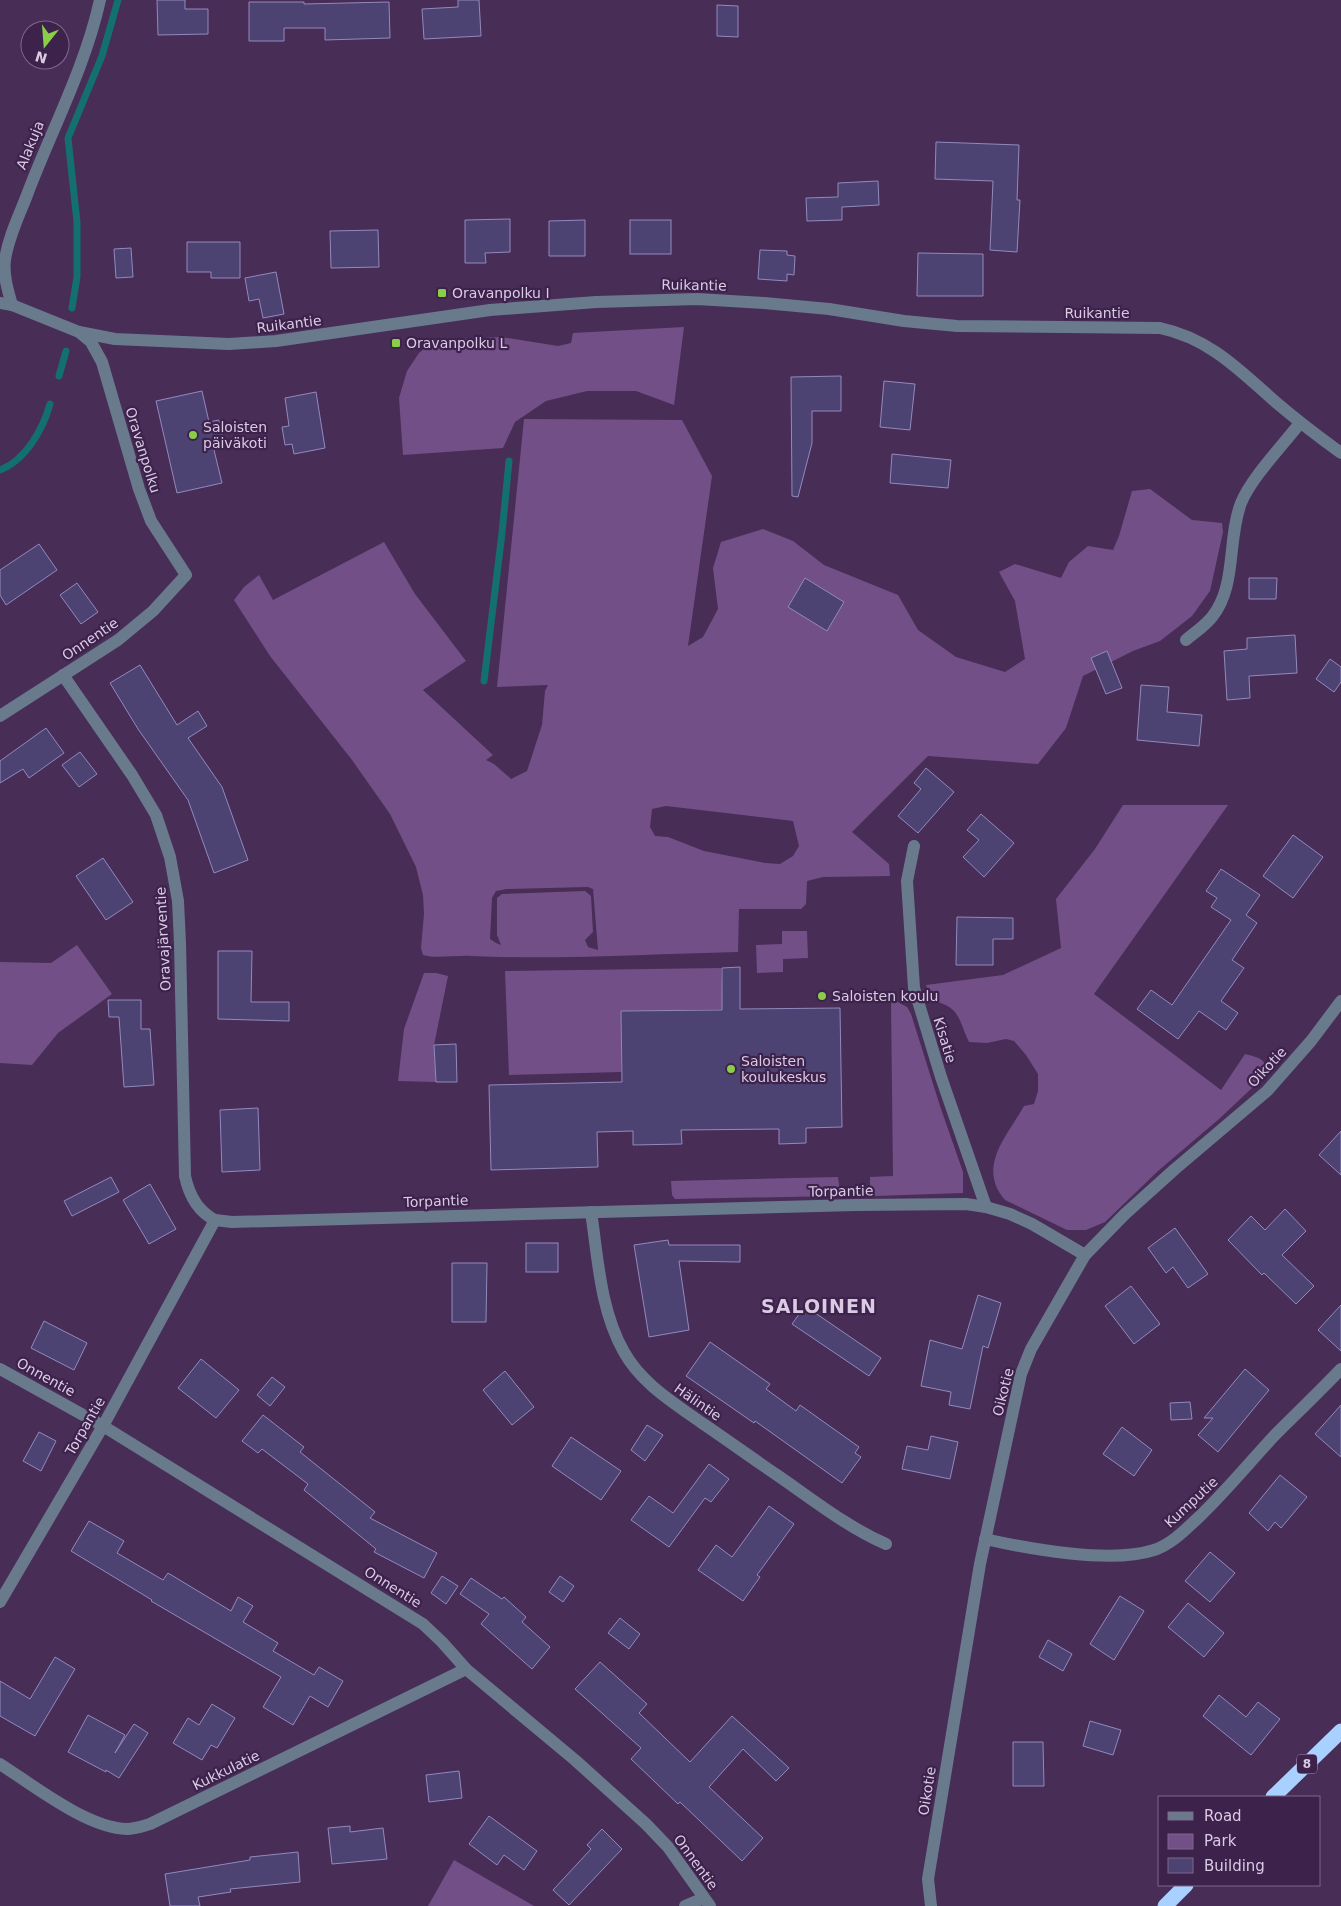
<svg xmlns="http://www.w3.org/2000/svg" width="1341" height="1906" font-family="'DejaVu Sans',sans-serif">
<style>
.green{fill:#734f88;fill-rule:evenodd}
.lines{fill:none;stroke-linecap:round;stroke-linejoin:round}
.stream{stroke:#13706e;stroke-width:7}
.building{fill:#4d4372;stroke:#9389be}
.minor{stroke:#6a7a8d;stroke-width:12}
.highway{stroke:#a9d1ff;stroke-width:15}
.poi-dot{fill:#8ace48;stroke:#3d234c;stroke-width:2}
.labels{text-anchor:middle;stroke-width:4.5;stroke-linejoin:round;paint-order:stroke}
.shield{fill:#3d234c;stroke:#ab98b6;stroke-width:1}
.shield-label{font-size:12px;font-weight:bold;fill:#dacae4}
.street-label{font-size:14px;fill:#dacae4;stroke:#3d234c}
.poi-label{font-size:14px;fill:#dacae4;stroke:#3d234c;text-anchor:start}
.district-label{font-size:19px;font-weight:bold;letter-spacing:1px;fill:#dacae4;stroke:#3d234c}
</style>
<rect width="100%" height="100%" fill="#482d57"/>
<g class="green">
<path d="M 684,327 L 674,405 L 636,391 L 587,391 L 546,401 L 515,422 L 503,448 L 403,455 L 399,398 L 407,371 L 419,353 L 431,343 L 443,340 L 501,337 L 558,346 L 571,343 L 573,333 Z"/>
<path d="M 524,419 L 682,420 L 712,476 L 688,646 L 703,637 L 718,609 L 713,568 L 721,542 L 763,529 L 793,541 L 824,565 L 898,595 L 918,630 L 956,657 L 1005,672 L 1025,659 L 1015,601 L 999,572 L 1015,564 L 1061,578 L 1069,562 L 1088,546 L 1113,550 L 1119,536 L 1132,491 L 1150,489 L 1192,520 L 1222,523 L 1223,532 L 1210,591 L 1192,616 L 1160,641 L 1133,651 L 1083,676 L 1066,728 L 1038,764 L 928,756 L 852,832 L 889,864 L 890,876 L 823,877 L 807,881 L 806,904 L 801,909 L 739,909 L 738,952 C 649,954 560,960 471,956 C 456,955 436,959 423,955 L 421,948 L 424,914 L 423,895 L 416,867 L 390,814 L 352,760 L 270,656 L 234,600 L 244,587 L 259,575 L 273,600 L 384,542 L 415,594 L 466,661 L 423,690 L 493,755 L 486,760 L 494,764 L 511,779 L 527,771 L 542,725 L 545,691 L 548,685 L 497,687 ZM 666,806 L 793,821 L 799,846 L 793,856 L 780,864 L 765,863 L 704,851 L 668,837 L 655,836 L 650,827 L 652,809 ZM 588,887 L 593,889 L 598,950 L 588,947 L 585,940 L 593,932 L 591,896 L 585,891 L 502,894 L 497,898 L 497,935 L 501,945 L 496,943 L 490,939 L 492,898 L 496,891 L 507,889 Z"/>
<path d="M 1123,805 L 1228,805 L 1094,994 L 1221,1090 L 1245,1054 C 1259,1058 1264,1057 1268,1073 L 1219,1119 L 1158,1171 L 1105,1222 L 1086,1230 L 1067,1230 L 1005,1200 C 976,1167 1008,1135 1024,1106 L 1034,1104 L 1038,1091 L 1038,1074 L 1026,1055 L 1014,1041 L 1006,1039 L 987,1043 L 969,1042 C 957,1017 961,1007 930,1000 L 926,985 L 1003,975 L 1061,948 L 1056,899 L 1095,849 Z"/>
<path d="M 782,931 L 807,931 L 808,958 L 783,959 L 783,972 L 757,973 L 756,945 L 782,944 Z"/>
<path d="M 77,945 L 112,994 L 58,1033 L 32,1065 L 0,1063 L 0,962 L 51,963 Z"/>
<path d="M 721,968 L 722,988 L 740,988 L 740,1009 L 621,1011 L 621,1072 L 509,1075 L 505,971 Z"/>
<path d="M 424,973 L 436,973 L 448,976 L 434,1045 L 436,1082 L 398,1081 L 404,1029 Z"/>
<path d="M 894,1000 L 907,1007 L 911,1014 L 940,1106 L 963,1172 L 963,1193 L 875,1196 L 870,1191 L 870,1177 L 893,1176 L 891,1001 Z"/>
<path d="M 838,1177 L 840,1193 L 836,1196 L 675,1199 L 672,1195 L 671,1181 Z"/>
<path d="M 454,1860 L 534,1906 L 428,1906 Z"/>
</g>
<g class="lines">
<g class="stream">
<path d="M 72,308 L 77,277 L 77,222 L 68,138 L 102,56 L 118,0"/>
<path d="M 59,376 L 66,351"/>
<path d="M 0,470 C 26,460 43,429 50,404"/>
<path d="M 484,681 L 502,533 L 509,461"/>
</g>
</g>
<g class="building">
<path d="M 157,0 L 185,0 L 185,9 L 208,9 L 208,34 L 158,35 Z"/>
<path d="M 458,0 L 479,0 L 481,36 L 424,39 L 422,9 L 458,7 Z"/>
<path d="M 249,2 L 304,2 L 304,4 L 389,2 L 390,38 L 325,40 L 325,28 L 284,28 L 284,41 L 249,41 Z"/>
<path d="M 717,5 L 738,6 L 738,37 L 717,36 Z"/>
<path d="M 936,142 L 1019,145 L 1017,200 L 1020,200 L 1017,252 L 990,250 L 993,181 L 935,179 Z"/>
<path d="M 878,181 L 879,205 L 842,207 L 842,220 L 807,221 L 806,198 L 838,197 L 838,183 Z"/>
<path d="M 510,219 L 510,252 L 485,253 L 486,263 L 465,263 L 465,220 Z"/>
<path d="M 585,220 L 585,256 L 549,256 L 549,221 Z"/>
<rect x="630" y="220" width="41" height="34"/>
<path d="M 378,230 L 379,267 L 331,268 L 330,231 Z"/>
<path d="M 187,242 L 240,242 L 240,278 L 211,278 L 211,272 L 187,272 Z"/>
<path d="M 131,248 L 133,277 L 116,278 L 114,249 Z"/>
<path d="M 760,250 L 787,251 L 787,255 L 795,256 L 794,275 L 787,274 L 787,281 L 758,279 Z"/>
<path d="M 918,253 L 983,254 L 983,296 L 917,296 Z"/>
<path d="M 276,272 L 284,314 L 263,318 L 259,299 L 249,301 L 245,278 Z"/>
<path d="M 841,376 L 841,411 L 812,411 L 812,443 L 798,497 L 792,496 L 791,377 Z"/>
<path d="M 884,381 L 915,384 L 910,430 L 880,427 Z"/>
<path d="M 202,391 L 209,422 L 219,420 L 225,447 L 214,450 L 222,483 L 177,493 L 156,401 Z"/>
<path d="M 316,392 L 325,448 L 294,454 L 292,444 L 285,445 L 282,427 L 289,426 L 285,398 Z"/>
<path d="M 892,454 L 951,460 L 948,488 L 890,483 Z"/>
<path d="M 39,544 L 57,570 L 6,605 L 0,595 L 0,570 Z"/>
<path d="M 805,578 L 844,602 L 827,631 L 788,607 Z"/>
<path d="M 1249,578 L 1277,578 L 1276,599 L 1249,599 Z"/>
<path d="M 77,583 L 98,612 L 81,624 L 60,595 Z"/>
<path d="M 1295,635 L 1297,673 L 1249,676 L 1250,698 L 1227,700 L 1224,651 L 1247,649 L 1247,638 Z"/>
<path d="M 1107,651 L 1122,688 L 1106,694 L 1091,658 Z"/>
<path d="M 1330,659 L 1341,667 L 1341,682 L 1334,692 L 1316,679 Z"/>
<path d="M 140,665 L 177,725 L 198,711 L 207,726 L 188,738 L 222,787 L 248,860 L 214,873 L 188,800 L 138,729 L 110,683 Z"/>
<path d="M 1141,685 L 1169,687 L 1167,712 L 1202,715 L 1199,746 L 1137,740 Z"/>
<path d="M 46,728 L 64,753 L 29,778 L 23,769 L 0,783 L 0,761 Z"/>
<path d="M 80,752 L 97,774 L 79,787 L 62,765 Z"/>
<path d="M 926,768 L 954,792 L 918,833 L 898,816 L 921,789 L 914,783 Z"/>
<path d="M 981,814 L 1014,843 L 984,877 L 963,857 L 979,840 L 967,830 Z"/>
<path d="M 1293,835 L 1323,857 L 1293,898 L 1263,876 Z"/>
<path d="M 103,858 L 133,902 L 106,920 L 76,876 Z"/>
<path d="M 1221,869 L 1260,895 L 1246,915 L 1257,923 L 1232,960 L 1244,968 L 1221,1001 L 1238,1013 L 1226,1030 L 1199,1011 L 1178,1039 L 1137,1009 L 1151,990 L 1172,1005 L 1231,920 L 1211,907 L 1217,898 L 1206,891 Z"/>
<path d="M 957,917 L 1013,918 L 1013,939 L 993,939 L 993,965 L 956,965 Z"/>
<path d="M 218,951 L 252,951 L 251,1002 L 289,1002 L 289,1021 L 218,1019 Z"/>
<path d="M 740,967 L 740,1009 L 840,1008 L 842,1127 L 806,1128 L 806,1143 L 779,1144 L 779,1129 L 681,1130 L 682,1144 L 633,1145 L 633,1131 L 597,1132 L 598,1167 L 491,1170 L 489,1085 L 622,1082 L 621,1011 L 722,1010 L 722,968 Z"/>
<path d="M 108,1000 L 141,1000 L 141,1029 L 150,1029 L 154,1085 L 124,1087 L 119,1017 L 109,1017 Z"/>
<path d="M 456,1044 L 457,1082 L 436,1082 L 434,1045 Z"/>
<path d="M 258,1108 L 260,1170 L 222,1172 L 220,1110 Z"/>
<path d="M 1341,1131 L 1341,1175 L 1319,1155 Z"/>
<path d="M 111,1177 L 119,1192 L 72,1216 L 64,1201 Z"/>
<path d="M 150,1184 L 176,1229 L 149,1244 L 123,1200 Z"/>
<path d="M 1285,1209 L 1306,1231 L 1282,1255 L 1314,1286 L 1296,1304 L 1264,1273 L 1262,1275 L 1228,1240 L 1251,1216 L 1265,1230 Z"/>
<path d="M 1175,1228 L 1208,1274 L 1188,1288 L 1173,1267 L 1166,1273 L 1148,1248 Z"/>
<path d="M 668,1240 L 669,1245 L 740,1245 L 740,1262 L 679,1261 L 689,1330 L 649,1337 L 634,1245 Z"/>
<rect x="526" y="1243" width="32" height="29"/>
<path d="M 452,1263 L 487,1263 L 486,1322 L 452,1322 Z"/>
<path d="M 1131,1286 L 1160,1324 L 1134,1344 L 1105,1306 Z"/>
<path d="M 978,1295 L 1001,1303 L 988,1348 L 983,1346 L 970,1409 L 949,1405 L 951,1392 L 921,1386 L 930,1340 L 962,1349 Z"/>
<path d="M 1341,1305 L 1341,1351 L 1318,1330 Z"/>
<path d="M 805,1306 L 881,1358 L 869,1376 L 792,1324 Z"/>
<path d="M 44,1321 L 87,1343 L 74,1370 L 31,1348 Z"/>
<path d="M 710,1342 L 770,1384 L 766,1389 L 796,1411 L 800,1405 L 859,1447 L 855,1453 L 861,1457 L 842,1483 L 755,1421 L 754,1423 L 686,1376 Z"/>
<path d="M 201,1359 L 239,1390 L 216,1418 L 178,1388 Z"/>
<path d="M 1245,1369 L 1269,1390 L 1218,1452 L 1198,1435 L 1213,1418 L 1204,1418 Z"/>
<path d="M 505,1371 L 534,1407 L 512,1425 L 483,1390 Z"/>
<path d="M 272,1377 L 285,1387 L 270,1406 L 257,1395 Z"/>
<path d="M 1190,1402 L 1192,1419 L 1171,1420 L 1170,1403 Z"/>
<path d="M 1341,1405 L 1341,1457 L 1315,1434 Z"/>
<path d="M 263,1415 L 304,1447 L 300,1452 L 375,1512 L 370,1518 L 437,1553 L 424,1578 L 374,1552 L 376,1549 L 304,1490 L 308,1484 L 262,1449 L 258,1453 L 242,1441 Z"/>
<path d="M 647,1425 L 663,1435 L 645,1461 L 631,1450 Z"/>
<path d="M 1122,1427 L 1152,1450 L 1134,1476 L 1103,1454 Z"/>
<path d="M 39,1432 L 56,1441 L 41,1471 L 23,1461 Z"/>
<path d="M 931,1436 L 958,1442 L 950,1479 L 902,1469 L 907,1446 L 928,1450 Z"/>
<path d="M 571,1437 L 621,1471 L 601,1500 L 552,1466 Z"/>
<path d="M 709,1464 L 729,1479 L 711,1502 L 705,1498 L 669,1547 L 631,1520 L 649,1496 L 673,1513 Z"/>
<path d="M 1280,1475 L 1307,1497 L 1281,1528 L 1275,1522 L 1268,1531 L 1249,1513 Z"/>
<path d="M 769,1506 L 794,1524 L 757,1575 L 760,1577 L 743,1601 L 698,1570 L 716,1545 L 732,1557 Z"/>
<path d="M 89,1521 L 124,1541 L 117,1553 L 163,1580 L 168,1573 L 231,1611 L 238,1597 L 253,1606 L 243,1622 L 278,1643 L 273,1651 L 314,1675 L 319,1667 L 343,1681 L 328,1707 L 310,1696 L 293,1725 L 263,1707 L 281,1677 L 151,1601 L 152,1600 L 71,1551 Z"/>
<path d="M 1210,1552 L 1235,1573 L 1210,1602 L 1185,1581 Z"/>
<path d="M 442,1576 L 458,1586 L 446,1604 L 431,1593 Z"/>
<path d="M 560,1576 L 574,1586 L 563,1602 L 549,1592 Z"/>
<path d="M 471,1578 L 502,1599 L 504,1597 L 526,1617 L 522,1622 L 550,1647 L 532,1669 L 481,1624 L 489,1614 L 460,1594 Z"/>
<path d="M 1120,1596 L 1144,1611 L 1114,1660 L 1090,1644 Z"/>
<path d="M 1188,1603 L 1224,1633 L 1204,1657 L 1168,1627 Z"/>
<path d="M 620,1618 L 640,1634 L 629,1649 L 608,1633 Z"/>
<path d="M 1048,1640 L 1072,1654 L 1063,1671 L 1039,1657 Z"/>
<path d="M 55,1657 L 75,1669 L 35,1736 L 0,1716 L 0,1681 L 30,1699 Z"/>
<path d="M 600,1662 L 647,1704 L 639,1713 L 690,1762 L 732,1716 L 789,1768 L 776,1781 L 743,1749 L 709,1787 L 763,1838 L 742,1861 L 680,1802 L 678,1804 L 631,1759 L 641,1748 L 575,1689 Z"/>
<path d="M 1219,1695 L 1246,1717 L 1258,1702 L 1280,1719 L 1251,1755 L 1203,1716 Z"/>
<path d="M 212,1704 L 235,1718 L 217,1748 L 211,1745 L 202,1760 L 173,1743 L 188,1718 L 199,1725 Z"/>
<path d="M 88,1715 L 125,1735 L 115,1753 L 134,1724 L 148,1733 L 119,1778 L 106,1770 L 106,1772 L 68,1752 Z"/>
<path d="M 1090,1721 L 1121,1730 L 1113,1755 L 1083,1746 Z"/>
<path d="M 1013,1742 L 1043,1742 L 1044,1786 L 1013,1786 Z"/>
<path d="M 459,1771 L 462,1798 L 429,1802 L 426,1775 Z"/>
<path d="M 489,1816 L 537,1851 L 524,1870 L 504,1855 L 497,1865 L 469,1844 Z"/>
<path d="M 350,1826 L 350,1832 L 383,1828 L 387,1859 L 332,1864 L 328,1828 Z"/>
<path d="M 602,1829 L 622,1849 L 569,1905 L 553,1890 L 591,1849 L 587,1845 Z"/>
<path d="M 298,1852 L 300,1882 L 230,1889 L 231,1892 L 198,1897 L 200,1906 L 170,1906 L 165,1874 L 250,1860 L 250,1857 Z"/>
</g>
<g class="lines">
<g class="minor">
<path d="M 0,303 L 12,305 L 79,332 L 115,339 L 229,344 L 276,341 L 490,310 L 596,302 L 697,299 L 764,303 L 829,309 L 904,321 L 957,326 L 1160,328 C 1211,339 1240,371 1278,404 C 1298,421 1319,437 1341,453"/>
<path d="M 12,305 C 8,291 3,275 5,260 C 8,238 19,216 27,195 C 51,131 85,68 100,0"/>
<path d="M 1186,640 C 1194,633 1205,626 1212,617 C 1237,586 1227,540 1241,503 C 1251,478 1283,445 1300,423"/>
<path d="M 63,675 L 132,775 L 156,815 L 170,857 L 178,901 L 180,943 L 185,1176 C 189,1195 197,1211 215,1220"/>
<path d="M 0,716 L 118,640 L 153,611 L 186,575 L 151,521 L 139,489 L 102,362 L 91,342 L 79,332"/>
<path d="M 914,846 L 907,881 L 914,988 L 941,1077 L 986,1207"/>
<path d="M 591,1212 C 598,1258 600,1310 624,1352 C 641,1383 674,1403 702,1423 C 727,1440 752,1458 777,1475 C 812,1499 847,1527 886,1544"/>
<path d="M 0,1369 L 103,1426 L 423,1624 L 442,1642 L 466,1669 L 575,1760 L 646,1824 L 668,1847 L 710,1906"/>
<path d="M 985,1539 C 1029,1549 1112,1564 1154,1550 C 1172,1544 1186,1529 1199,1517 C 1226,1491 1249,1463 1274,1436 C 1296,1414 1319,1392 1341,1369"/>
<path d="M 0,1602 L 103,1426 L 215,1220 L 232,1222 L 855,1205 L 966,1204 L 986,1207 L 1010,1214 L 1032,1224 L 1085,1255"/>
<path d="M 0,1764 C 33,1785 87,1828 127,1829 C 134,1829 143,1826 150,1824 L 466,1669"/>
<path d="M 685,1906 L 704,1898"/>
<path d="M 931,1906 L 928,1879 L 980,1564 L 1021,1374 L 1031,1349 L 1085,1255 L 1125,1214 L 1175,1169 L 1267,1091 L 1311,1041 L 1341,1001"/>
</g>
<g class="highway">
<path d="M 1273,1797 L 1341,1731"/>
<path d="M 1165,1906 L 1186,1885"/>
</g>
</g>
<g class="poi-dot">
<rect x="437" y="288" width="10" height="10" rx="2.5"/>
<rect x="391" y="338" width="10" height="10" rx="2.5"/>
<circle cx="193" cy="435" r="5"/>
<circle cx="822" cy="996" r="5"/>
<circle cx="731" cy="1069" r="5"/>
</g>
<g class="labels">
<rect class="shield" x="1297" y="1754.5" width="20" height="19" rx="4"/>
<g class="shield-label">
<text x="1307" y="1768">8</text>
</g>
<g class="street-label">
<text transform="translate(30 145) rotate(-68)" y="5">Alakuja</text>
<text transform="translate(694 285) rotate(1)" y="5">Ruikantie</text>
<text x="1097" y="318">Ruikantie</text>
<text transform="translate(289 324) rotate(-7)" y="5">Ruikantie</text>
<text transform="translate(143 450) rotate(73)" y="5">Oravanpolku</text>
<text transform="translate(90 639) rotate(-34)" y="5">Onnentie</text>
<text transform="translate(163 939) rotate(-93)" y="5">Oravajärventie</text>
<text transform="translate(945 1040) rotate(73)" y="5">Kisatie</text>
<text transform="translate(1267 1067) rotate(-47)" y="5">Oikotie</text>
<text transform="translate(841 1191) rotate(-1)" y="5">Torpantie</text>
<text transform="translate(436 1201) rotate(-2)" y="5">Torpantie</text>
<text transform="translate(46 1377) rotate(29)" y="5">Onnentie</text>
<text transform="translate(1003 1392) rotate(-76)" y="5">Oikotie</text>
<text transform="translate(698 1402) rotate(35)" y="5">Hälintie</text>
<text transform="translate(85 1426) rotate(-60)" y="5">Torpantie</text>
<text transform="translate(1191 1502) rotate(-43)" y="5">Kumputie</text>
<text transform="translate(393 1587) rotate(32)" y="5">Onnentie</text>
<text transform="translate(226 1770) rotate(-26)" y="5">Kukkulatie</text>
<text transform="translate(927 1791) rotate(-81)" y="5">Oikotie</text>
<text transform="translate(696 1862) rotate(54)" y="5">Onnentie</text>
</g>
<g class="poi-label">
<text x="452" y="298">Oravanpolku I</text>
<text x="406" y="348">Oravanpolku L</text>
<text x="203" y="432">Saloisten<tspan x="203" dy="16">päiväkoti</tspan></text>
<text x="832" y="1001">Saloisten koulu</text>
<text x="741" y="1066">Saloisten<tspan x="741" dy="16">koulukeskus</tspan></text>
</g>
<g class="district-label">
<text x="819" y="1313">SALOINEN</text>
</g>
</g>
<rect x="1158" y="1796" width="162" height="90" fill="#3d234c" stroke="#7c6689"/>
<rect x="1168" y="1812" width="25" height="8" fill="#6a7a8d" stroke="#7c6689"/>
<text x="1204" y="1821" font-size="15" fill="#dacae4">Road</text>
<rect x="1168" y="1834" width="25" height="15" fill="#734f88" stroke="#7c6689"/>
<text x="1204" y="1846" font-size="15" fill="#dacae4">Park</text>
<rect x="1168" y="1858" width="25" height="15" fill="#4d4372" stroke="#7c6689"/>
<text x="1204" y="1871" font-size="15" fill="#dacae4">Building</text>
<g transform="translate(45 45) rotate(197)"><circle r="24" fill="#3d234c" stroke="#7c6689"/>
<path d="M0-4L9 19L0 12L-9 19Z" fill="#8ace48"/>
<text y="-8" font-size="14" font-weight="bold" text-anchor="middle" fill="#dacae4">N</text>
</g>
</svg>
